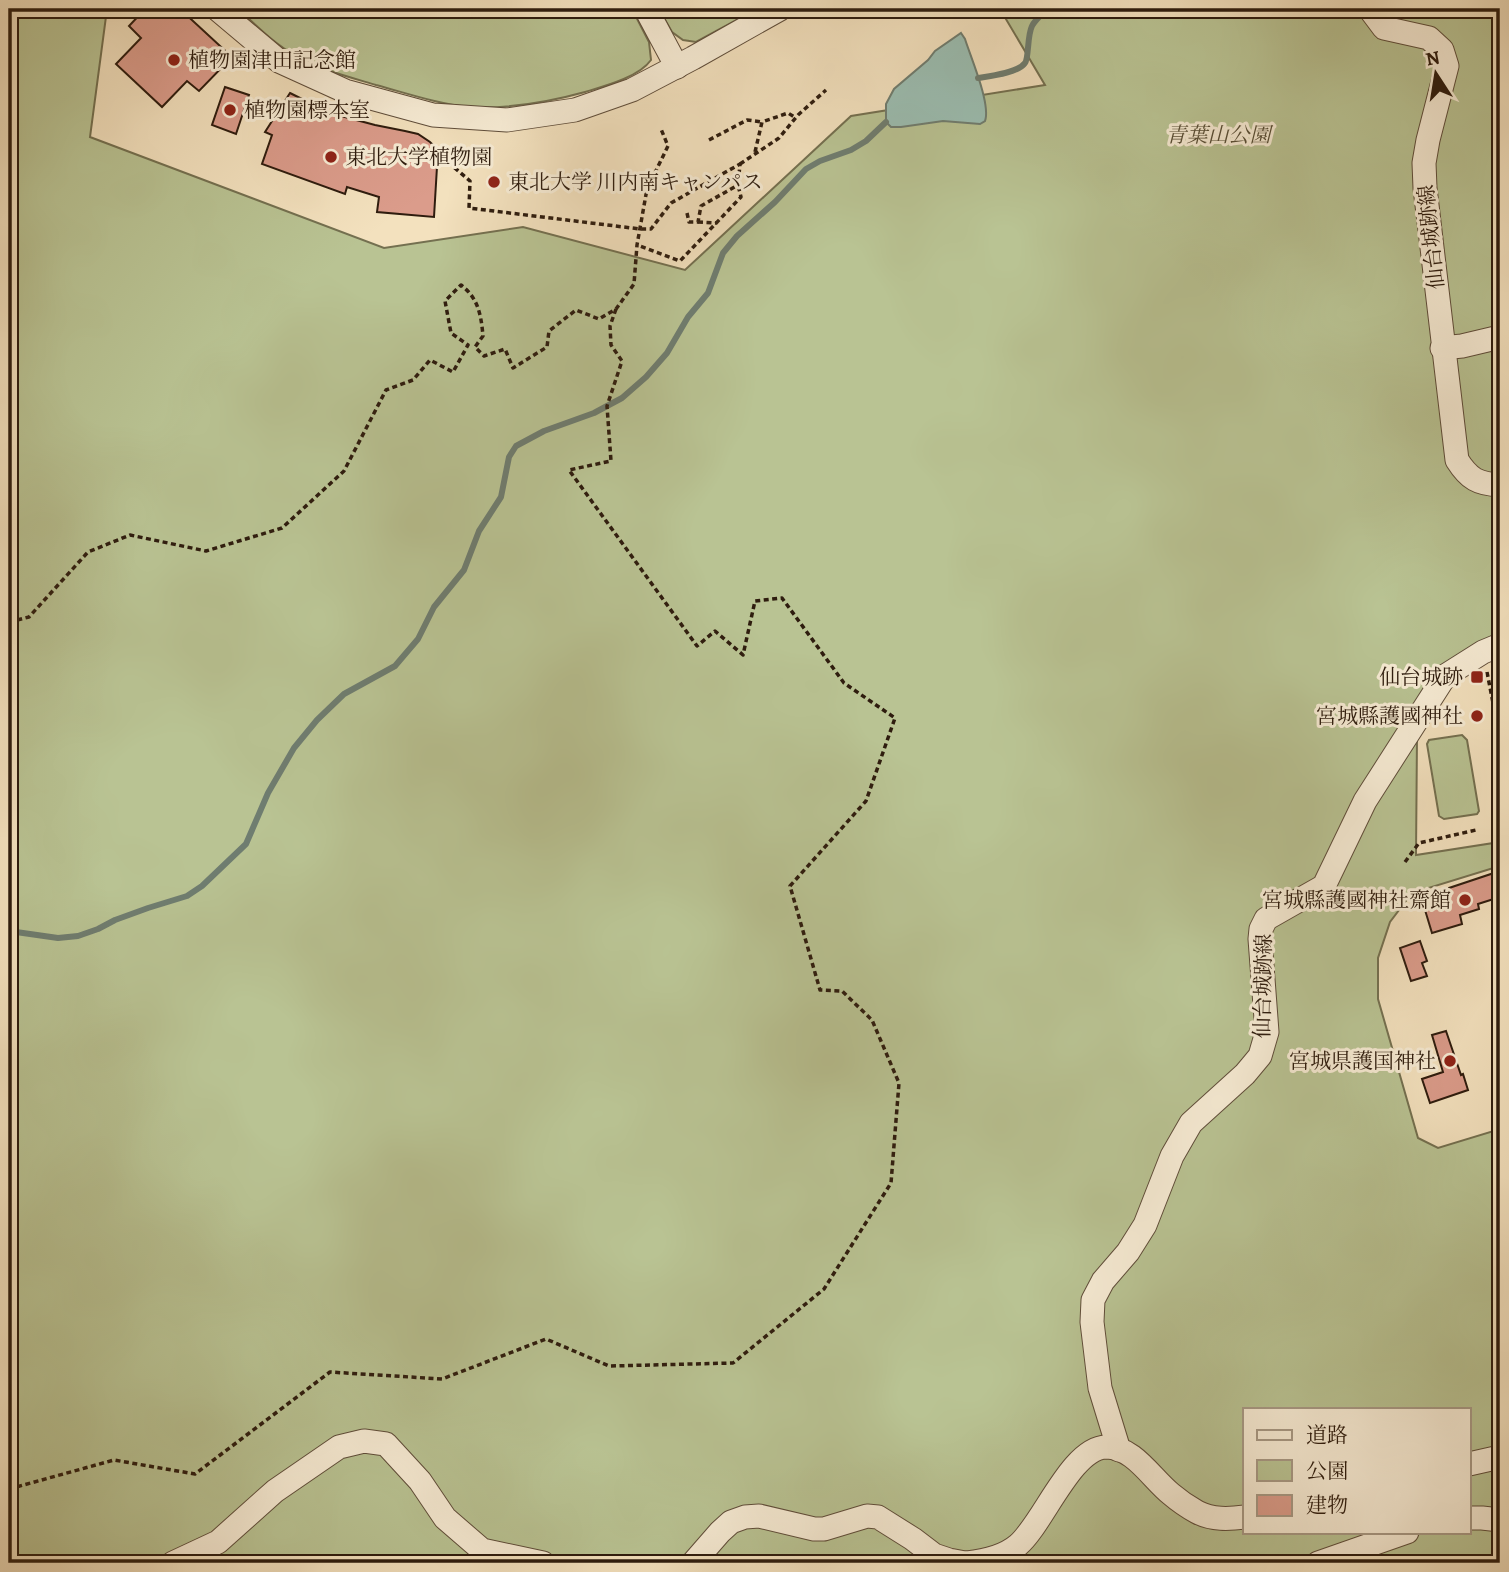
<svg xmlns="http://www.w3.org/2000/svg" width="1509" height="1572" font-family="Alegreya,'Noto Serif JP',serif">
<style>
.green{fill:#b9c393;stroke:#747050;stroke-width:2;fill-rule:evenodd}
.water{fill:#9bbeb2;stroke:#6f7d70;stroke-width:2}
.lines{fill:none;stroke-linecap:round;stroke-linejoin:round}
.stream{stroke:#6f7d70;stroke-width:6}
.building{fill:#db9c8b;stroke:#2e1c0e;stroke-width:2}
.minor-casing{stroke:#5f4d3a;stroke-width:25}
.path{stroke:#2e1c0e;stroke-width:3.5;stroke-dasharray:5 3.5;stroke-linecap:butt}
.minor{stroke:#f7ecd5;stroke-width:23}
.poi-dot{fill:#8f2418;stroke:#f7ecd5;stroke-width:2.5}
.labels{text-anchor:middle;stroke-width:6;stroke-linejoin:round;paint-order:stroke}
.poi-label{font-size:21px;fill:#2e1c0e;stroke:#f7ecd5;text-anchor:start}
.park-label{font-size:21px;font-style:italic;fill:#584e36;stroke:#f7ecd5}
.street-label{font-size:21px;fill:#2e1c0e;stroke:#f7ecd5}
</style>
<rect width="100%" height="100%" fill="#f3e1be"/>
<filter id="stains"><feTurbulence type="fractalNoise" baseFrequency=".00286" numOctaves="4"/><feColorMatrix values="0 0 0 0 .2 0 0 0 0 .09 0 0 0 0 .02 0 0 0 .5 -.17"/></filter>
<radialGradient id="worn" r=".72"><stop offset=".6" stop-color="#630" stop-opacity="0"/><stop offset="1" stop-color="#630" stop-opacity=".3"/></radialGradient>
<g class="green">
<path d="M 9,9 L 107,9 L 90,137 L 384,248 L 523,227 L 685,270 L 851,116 L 1045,85 L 1000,9 L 1500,9 L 1500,635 L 1447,681 L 1417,737 L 1416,855 L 1500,842 L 1500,866 L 1412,893 L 1390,922 L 1378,958 L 1378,999 L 1418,1138 L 1438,1148 L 1500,1129 L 1500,1563 L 9,1563 ZM 1245,1409 L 1469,1409 L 1469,1532 L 1245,1532 Z"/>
<path d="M 238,9 L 632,9 L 649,42 L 651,60 C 639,77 605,86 585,92 C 549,102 507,109 469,107 C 438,104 406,93 376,85 C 349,77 321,70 296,56 C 274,44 256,25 238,9 Z"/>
<path d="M 659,9 L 757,9 L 696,42 L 683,40 L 672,32 Z"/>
<path d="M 1462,735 L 1467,740 L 1479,811 L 1477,814 L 1444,819 L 1439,816 L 1427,744 L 1429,740 Z"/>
</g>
<path class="water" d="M 961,33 L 965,39 C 971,58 991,104 985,121 L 980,124 L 943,121 L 901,127 L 891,127 L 886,122 L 886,104 L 894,89 L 928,60 L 935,51 Z"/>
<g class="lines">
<g class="stream">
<path d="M 978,78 C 990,76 1018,73 1025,63 C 1029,58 1027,36 1032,26 C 1035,20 1042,14 1047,9"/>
<path d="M 9,931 L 58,938 L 78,936 L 98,929 L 115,920 L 148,908 L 187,896 L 202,886 L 246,844 L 268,793 L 294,748 L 317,720 L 344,694 L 395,666 L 418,639 L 434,607 L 464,570 L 479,531 L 501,497 L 509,457 L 516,446 L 544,431 L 594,413 L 607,406 L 622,398 L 646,377 L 667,353 L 688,317 L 708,293 L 723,253 L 737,236 L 775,202 L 806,169 L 820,161 L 851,150 L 866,141 L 886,122"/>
</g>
</g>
<g class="building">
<path d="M 145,9 L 180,9 L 232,57 L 199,91 L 187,81 L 162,107 L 116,64 L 141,38 L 129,26 Z"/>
<path d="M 225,87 L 249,95 L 236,134 L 212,125 Z"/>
<path d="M 290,93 L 330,113 L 375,125 L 405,131 L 418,134 L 430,142 L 438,150 L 434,217 L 377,212 L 379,197 L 347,187 L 345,194 L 262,164 L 272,135 L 265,132 Z"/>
<path d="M 1500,871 L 1500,897 L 1478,904 L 1479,909 L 1460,915 L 1462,924 L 1432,933 L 1425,910 L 1442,905 L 1439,896 L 1450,892 L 1449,888 Z"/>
<path d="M 1420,941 L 1427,961 L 1422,963 L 1427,976 L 1411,981 L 1400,948 Z"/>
<path d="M 1446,1031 L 1461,1075 L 1463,1074 L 1468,1090 L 1430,1103 L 1422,1079 L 1443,1072 L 1432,1035 Z"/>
</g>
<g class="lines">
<defs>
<g id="minor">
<path d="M 217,9 L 279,61 L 345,91 L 433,115 L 507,120 L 575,110 L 632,90 L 693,58 L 780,9"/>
<path d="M 646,9 L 677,67"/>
<path d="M 1372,9 L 1372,12 L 1384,28 L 1429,38 L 1442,50 L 1447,66 L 1428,140 L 1424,163 L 1425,188 L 1457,460 C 1469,479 1478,484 1500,485"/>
<path d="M 1442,348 L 1462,346 L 1500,337"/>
<path d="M 1119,1450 L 1100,1388 L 1092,1322 L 1093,1300 L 1103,1281 L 1128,1252 L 1145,1225 L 1172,1156 L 1191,1123 L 1245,1074 L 1260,1056 L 1267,1032 L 1260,939 L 1261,929 L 1266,919 L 1324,886 L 1365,801 L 1445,676 L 1483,652 L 1500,645"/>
<path d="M 1469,1464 L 1500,1457"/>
<path d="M 1469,1518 L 1482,1518 L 1500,1520"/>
<path d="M 173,1563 L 218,1542 L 275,1491 L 339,1447 L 364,1441 L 386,1444 L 420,1481 L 445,1518 L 482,1550 L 543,1563"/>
<path d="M 693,1563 L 720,1532 L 731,1522 L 745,1517 L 759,1516 L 814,1529 L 824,1529 L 867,1516 L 878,1517 L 913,1539 L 934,1555 L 949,1560 L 965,1563"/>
<path d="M 967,1563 C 985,1561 1004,1557 1018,1545 C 1043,1524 1071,1448 1106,1447 C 1134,1447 1151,1478 1171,1494 C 1178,1500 1188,1507 1197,1512 C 1212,1520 1229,1519 1245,1517"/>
<path d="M 1318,1563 L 1407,1532"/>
</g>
</defs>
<use href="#minor" class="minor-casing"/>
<g class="path">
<path d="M 709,140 L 747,120 L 762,122"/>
<path d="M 755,152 L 762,122 L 788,113 L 796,118"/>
<path d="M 448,162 L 470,181 L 469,208 L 640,229 L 651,229 L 671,203 L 740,164 L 738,185 L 741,197 L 680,261 L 637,245"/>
<path d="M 740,164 L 779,138 L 798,115 L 826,90"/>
<path d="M 687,213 L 689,222 L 698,222 L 701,206 L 738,185"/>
<path d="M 698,222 L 717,223"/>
<path d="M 9,622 L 29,617 L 88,552 L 130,535 L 206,551 L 282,528 L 344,471 L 386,390 L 413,380 L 430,360 L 453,372 L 468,345 L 451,333 L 445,301 L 461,285 C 478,298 481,314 483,336 L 475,347 L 484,356 L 505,349 L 513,368 L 547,347 L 549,331 L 576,310 L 599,319 L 616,309 L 634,284 L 637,245 L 647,189 L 668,146 L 661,129"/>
<path d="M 1487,672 L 1500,739"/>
<path d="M 1405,862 L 1419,843 L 1476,830"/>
<path d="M 9,1489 L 114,1460 L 195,1474 L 330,1372 L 442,1379 L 546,1339 L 609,1366 L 733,1363 L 824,1289 L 891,1183 L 899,1083 L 872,1020 L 842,991 L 820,990 L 790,886 L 866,801 L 895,718 L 844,683 L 782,598 L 755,601 L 743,655 L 715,631 L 697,646 L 569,470 L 611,461 L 607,406 L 622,361 L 611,345 L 610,326 L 616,309"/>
</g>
<use href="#minor" class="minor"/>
</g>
<g class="poi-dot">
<circle cx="174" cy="60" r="7"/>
<circle cx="230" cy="110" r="7"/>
<circle cx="331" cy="157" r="7"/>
<circle cx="494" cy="182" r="7"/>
<rect x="1470" y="670" width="14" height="14" rx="3.5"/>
<circle cx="1477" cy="716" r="7"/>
<circle cx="1465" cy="900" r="7"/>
<circle cx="1450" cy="1061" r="7"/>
</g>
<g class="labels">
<g class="poi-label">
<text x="188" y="67">植物園津田記念館</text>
<text x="244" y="117">植物園標本室</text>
<text x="345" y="164">東北大学植物園</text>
<text x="508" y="189">東北大学 川内南キャンパス</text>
<text x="1463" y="684" text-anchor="end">仙台城跡</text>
<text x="1463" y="723" text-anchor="end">宮城縣護國神社</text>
<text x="1451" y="907" text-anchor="end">宮城縣護國神社齋館</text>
<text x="1436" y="1068" text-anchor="end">宮城県護国神社</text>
</g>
<g class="park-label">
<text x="1218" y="142">青葉山公園</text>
</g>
<g class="street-label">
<text transform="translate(1431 237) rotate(-96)" y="7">仙台城跡線</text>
<text transform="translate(1263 986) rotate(-89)" y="7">仙台城跡線</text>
</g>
</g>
<rect width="1509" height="1572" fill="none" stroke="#f3e1be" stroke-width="35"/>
<rect x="10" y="10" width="1488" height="1551" fill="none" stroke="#2e1c0e" stroke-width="3.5"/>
<rect x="18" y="18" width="1474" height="1537" fill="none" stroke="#2e1c0e" stroke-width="2"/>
<rect x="1243" y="1408" width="228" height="126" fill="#f7ecd5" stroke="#a79985" stroke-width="2"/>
<rect x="1257" y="1430" width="35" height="10" fill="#f7ecd5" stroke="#a79985" stroke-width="2"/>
<text x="1306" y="1442" font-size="21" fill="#2e1c0e">道路</text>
<rect x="1257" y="1460" width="35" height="21" fill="#b9c393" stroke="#a79985" stroke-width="2"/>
<text x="1306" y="1478" font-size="21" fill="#2e1c0e">公園</text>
<rect x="1257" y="1495" width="35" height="21" fill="#db9c8b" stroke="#a79985" stroke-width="2"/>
<text x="1306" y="1512" font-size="21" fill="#2e1c0e">建物</text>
<g transform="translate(1436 74) rotate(348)" stroke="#f7ecd5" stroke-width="5" paint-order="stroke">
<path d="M0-5L12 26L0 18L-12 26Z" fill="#2e1c0e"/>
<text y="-10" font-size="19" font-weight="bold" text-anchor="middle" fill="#2e1c0e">N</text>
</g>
<rect width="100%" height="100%" filter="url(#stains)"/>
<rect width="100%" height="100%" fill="url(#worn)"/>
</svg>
